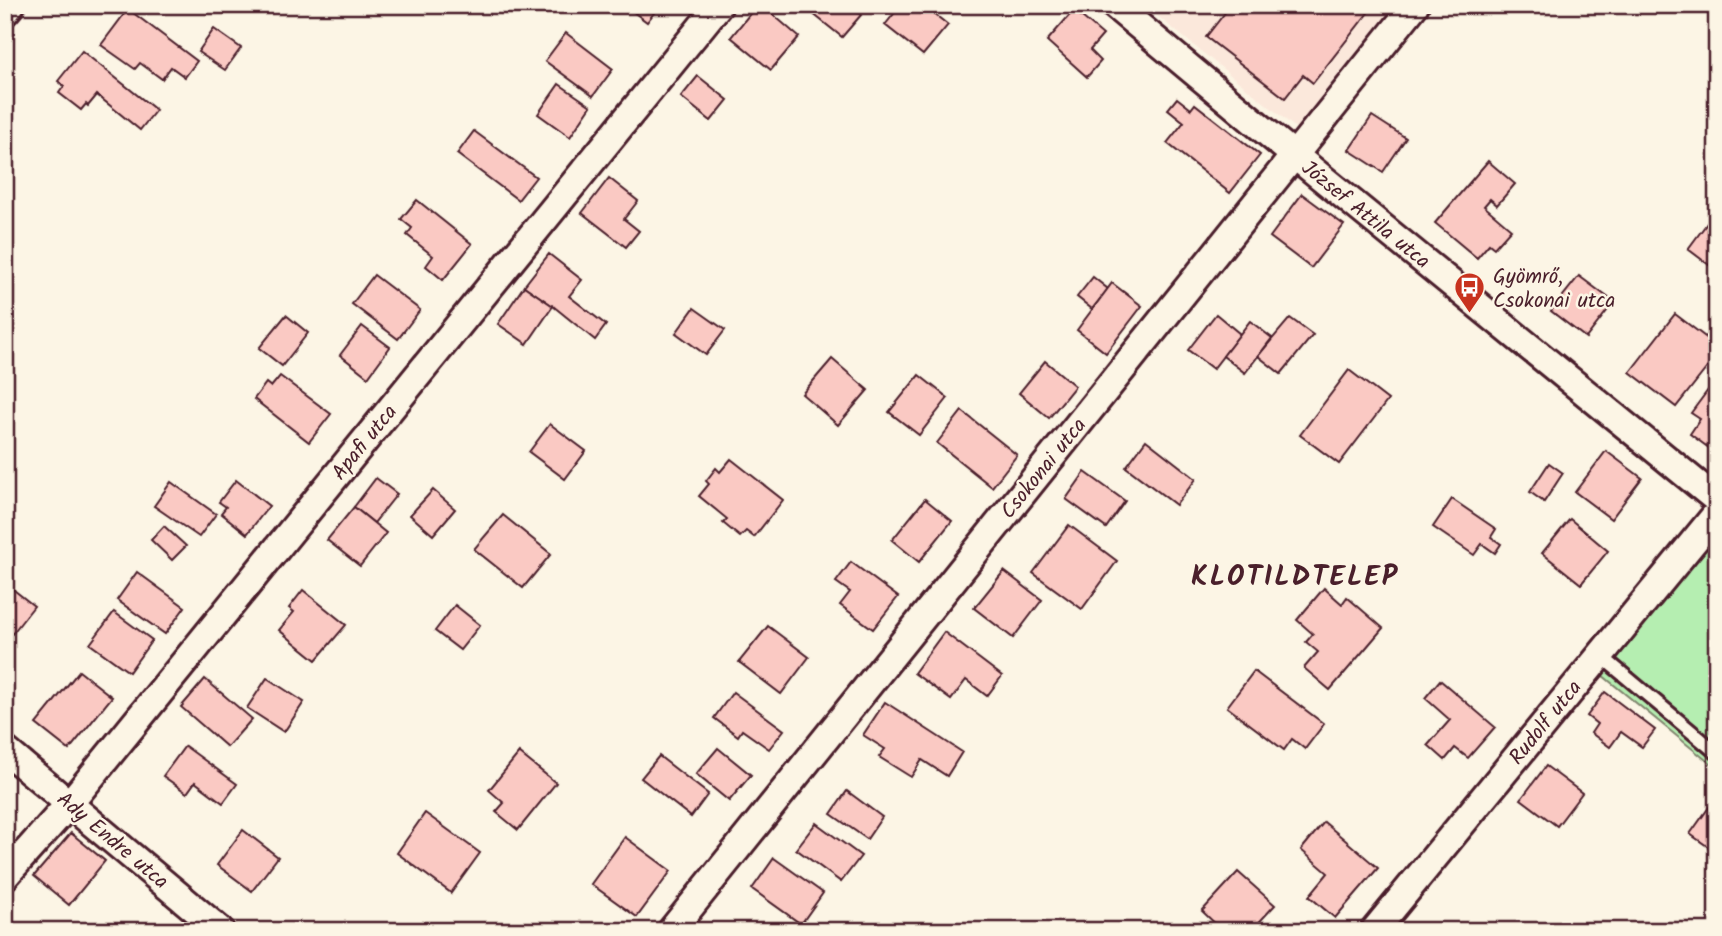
<svg xmlns="http://www.w3.org/2000/svg" width="1722" height="936" font-family="Kalam,sans-serif">
<style>
.built{fill:#fbe8db}
.green{fill:#b5eeb1;stroke:#80866e;stroke-width:2}
.building{fill:#fac9c3;stroke:#4a1f2b;stroke-width:2}
.lines{fill:none;stroke-linecap:round;stroke-linejoin:round}
.lane-casing{stroke:#4a1f2b;stroke-width:18}
.street-casing{stroke:#4a1f2b;stroke-width:32}
.lane{stroke:#fcf5e5;stroke-width:12}
.street{stroke:#fcf5e5;stroke-width:26}
.labels{text-anchor:middle;stroke-width:5;stroke-linejoin:round;paint-order:stroke}
.street-label{font-size:21px;fill:#4a1f2b;stroke:#fcf5e5}
.poi-label{font-size:21px;fill:#4a1f2b;stroke:#fcf5e5;text-anchor:start}
.district-label{font-size:28px;font-weight:bold;letter-spacing:2px;fill:#4a1f2b;stroke:#fcf5e5}
</style>
<rect width="100%" height="100%" fill="#fcf5e5"/>
<filter id="ink" filterUnits="userSpaceOnUse"><feTurbulence type="fractalNoise" baseFrequency=".0143" numOctaves="2"/><feDisplacementMap in="SourceGraphic" scale="14" xChannelSelector="R" yChannelSelector="G"/><feConvolveMatrix kernelMatrix="1 2 1 2 8 2 1 2 1" color-interpolation-filters="sRGB"/></filter>
<g filter="url(#ink)">
<path class="built" d="M 1144,5 L 1395,5 L 1297,129 Z"/>
<path class="green" d="M 1717,513 L 1717,769 L 1591,666 Z"/>
<g class="building">
<path d="M 624,5 L 660,5 L 647,22 Z"/>
<path d="M 757,5 L 762,5 L 799,37 L 771,70 L 731,37 Z"/>
<path d="M 802,5 L 849,5 L 861,15 L 842,37 Z"/>
<path d="M 901,5 L 923,5 L 948,25 L 923,55 L 885,25 Z"/>
<path d="M 1231,5 L 1301,5 L 1305,8 L 1307,5 L 1374,5 L 1313,83 L 1303,75 L 1285,98 L 1206,37 Z"/>
<path d="M 128,9 L 197,61 L 185,77 L 171,67 L 162,79 L 140,63 L 135,69 L 101,45 Z"/>
<path d="M 1074,10 L 1103,35 L 1090,50 L 1101,61 L 1087,77 L 1047,41 Z"/>
<path d="M 214,29 L 241,48 L 225,70 L 198,52 Z"/>
<path d="M 566,33 L 613,69 L 593,96 L 545,61 Z"/>
<path d="M 82,51 L 156,110 L 140,130 L 97,95 L 88,106 L 86,104 L 81,110 L 59,93 L 64,86 L 58,81 Z"/>
<path d="M 698,76 L 728,100 L 711,121 L 681,97 Z"/>
<path d="M 559,84 L 591,106 L 570,137 L 538,114 Z"/>
<path d="M 1177,98 L 1191,109 L 1195,104 L 1260,155 L 1230,193 L 1167,143 L 1184,122 L 1168,109 Z"/>
<path d="M 1372,116 L 1406,138 L 1383,172 L 1349,150 Z"/>
<path d="M 474,131 L 536,177 L 518,200 L 457,154 Z"/>
<path d="M 1488,161 L 1515,184 L 1497,205 L 1490,199 L 1484,206 L 1511,229 L 1494,248 L 1489,244 L 1477,258 L 1435,223 Z"/>
<path d="M 609,178 L 638,201 L 624,219 L 639,231 L 626,247 L 582,213 Z"/>
<path d="M 1302,194 L 1344,225 L 1311,268 L 1270,237 Z"/>
<path d="M 417,200 L 472,244 L 443,280 L 426,266 L 433,256 L 407,235 L 412,228 L 401,219 Z"/>
<path d="M 1716,211 L 1717,212 L 1717,271 L 1688,249 Z"/>
<path d="M 549,254 L 582,280 L 569,296 L 606,325 L 595,340 L 553,306 L 524,286 Z"/>
<path d="M 374,275 L 420,310 L 398,339 L 352,304 Z"/>
<path d="M 1579,276 L 1614,302 L 1586,338 L 1551,311 Z"/>
<path d="M 1093,277 L 1108,289 L 1092,309 L 1077,297 Z"/>
<path d="M 1112,283 L 1142,306 L 1106,353 L 1077,330 Z"/>
<path d="M 524,286 L 553,306 L 527,344 L 498,324 Z"/>
<path d="M 694,308 L 725,330 L 706,355 L 676,333 Z"/>
<path d="M 1216,314 L 1240,334 L 1213,369 L 1188,350 Z"/>
<path d="M 1675,314 L 1717,346 L 1717,355 L 1676,407 L 1630,372 Z"/>
<path d="M 286,315 L 308,333 L 282,366 L 259,348 Z"/>
<path d="M 1290,318 L 1313,335 L 1281,374 L 1258,356 Z"/>
<path d="M 1250,321 L 1272,338 L 1245,373 L 1223,356 Z"/>
<path d="M 362,326 L 390,347 L 368,377 L 340,355 Z"/>
<path d="M 832,359 L 868,390 L 838,425 L 802,394 Z"/>
<path d="M 1045,361 L 1075,386 L 1049,418 L 1019,393 Z"/>
<path d="M 1349,370 L 1388,400 L 1339,464 L 1300,435 Z"/>
<path d="M 919,375 L 948,398 L 919,435 L 889,412 Z"/>
<path d="M 280,376 L 331,414 L 309,442 L 254,399 L 266,383 L 271,387 Z"/>
<path d="M 1711,386 L 1717,390 L 1717,454 L 1690,434 L 1700,419 L 1691,413 Z"/>
<path d="M 962,411 L 1017,455 L 992,487 L 937,443 Z"/>
<path d="M 550,424 L 586,451 L 565,479 L 529,452 Z"/>
<path d="M 1146,440 L 1196,479 L 1176,505 L 1126,467 Z"/>
<path d="M 1606,451 L 1642,478 L 1611,519 L 1575,492 Z"/>
<path d="M 731,459 L 783,500 L 754,537 L 746,531 L 740,537 L 723,523 L 727,519 L 699,496 L 709,484 L 706,481 L 716,468 L 720,472 Z"/>
<path d="M 1549,463 L 1563,473 L 1544,502 L 1530,492 Z"/>
<path d="M 1085,472 L 1125,501 L 1106,528 L 1066,499 Z"/>
<path d="M 376,478 L 397,494 L 374,523 L 354,507 Z"/>
<path d="M 236,480 L 269,506 L 247,534 L 221,513 L 226,507 L 219,502 Z"/>
<path d="M 171,482 L 216,514 L 199,537 L 154,506 Z"/>
<path d="M 433,490 L 455,509 L 433,535 L 410,515 Z"/>
<path d="M 925,499 L 952,521 L 919,562 L 892,540 Z"/>
<path d="M 1452,499 L 1496,529 L 1491,537 L 1501,544 L 1495,553 L 1482,544 L 1474,555 L 1433,527 Z"/>
<path d="M 354,507 L 386,533 L 360,566 L 327,540 Z"/>
<path d="M 503,515 L 551,554 L 523,588 L 474,549 Z"/>
<path d="M 1570,519 L 1608,551 L 1581,584 L 1542,553 Z"/>
<path d="M 1069,525 L 1117,561 L 1082,609 L 1033,573 Z"/>
<path d="M 164,526 L 186,546 L 172,560 L 151,540 Z"/>
<path d="M 851,562 L 898,597 L 873,629 L 840,605 L 850,592 L 836,582 Z"/>
<path d="M 1004,571 L 1042,600 L 1013,638 L 974,608 Z"/>
<path d="M 137,572 L 185,607 L 165,634 L 117,600 Z"/>
<path d="M 5,583 L 34,606 L 12,634 L 5,629 Z"/>
<path d="M 1324,588 L 1342,604 L 1347,597 L 1383,628 L 1330,690 L 1304,668 L 1318,652 L 1306,642 L 1313,634 L 1297,620 Z"/>
<path d="M 303,590 L 346,625 L 316,660 L 279,630 L 294,612 L 289,608 Z"/>
<path d="M 455,605 L 480,625 L 460,650 L 435,631 Z"/>
<path d="M 114,612 L 152,640 L 129,672 L 90,644 Z"/>
<path d="M 768,626 L 809,657 L 781,694 L 739,662 Z"/>
<path d="M 944,632 L 1002,676 L 987,696 L 966,680 L 951,700 L 914,673 Z"/>
<path d="M 79,671 L 112,697 L 69,750 L 36,724 Z"/>
<path d="M 1254,671 L 1324,724 L 1305,749 L 1292,739 L 1284,750 L 1227,707 Z"/>
<path d="M 267,678 L 304,702 L 284,732 L 247,708 Z"/>
<path d="M 205,679 L 252,719 L 227,747 L 181,707 Z"/>
<path d="M 1440,680 L 1495,727 L 1468,758 L 1455,748 L 1445,760 L 1428,745 L 1450,720 L 1425,698 Z"/>
<path d="M 733,692 L 784,730 L 769,749 L 742,730 L 738,736 L 714,718 Z"/>
<path d="M 1605,692 L 1655,730 L 1642,747 L 1621,732 L 1610,747 L 1591,733 L 1597,724 L 1587,716 Z"/>
<path d="M 885,702 L 962,752 L 947,776 L 922,760 L 911,777 L 879,757 L 885,749 L 863,735 Z"/>
<path d="M 185,746 L 237,784 L 223,803 L 195,782 L 187,793 L 163,776 Z"/>
<path d="M 718,748 L 751,775 L 729,801 L 696,774 Z"/>
<path d="M 519,753 L 556,783 L 518,830 L 496,812 L 504,803 L 489,790 Z"/>
<path d="M 659,756 L 708,794 L 691,817 L 641,778 Z"/>
<path d="M 1546,766 L 1582,793 L 1557,826 L 1521,799 Z"/>
<path d="M 847,791 L 882,817 L 867,839 L 831,814 Z"/>
<path d="M 1717,796 L 1717,853 L 1690,834 Z"/>
<path d="M 425,813 L 480,853 L 451,893 L 397,853 Z"/>
<path d="M 1324,822 L 1378,868 L 1335,918 L 1309,896 L 1328,873 L 1301,850 Z"/>
<path d="M 816,823 L 861,856 L 841,882 L 796,849 Z"/>
<path d="M 243,830 L 278,857 L 252,891 L 217,865 Z"/>
<path d="M 71,833 L 105,861 L 69,905 L 34,876 Z"/>
<path d="M 625,837 L 671,871 L 637,917 L 591,884 Z"/>
<path d="M 774,858 L 823,893 L 801,924 L 752,889 Z"/>
<path d="M 1238,872 L 1275,905 L 1251,931 L 1223,931 L 1202,911 Z"/>
</g>
<g class="lines">
<defs>
<path id="lane" d="M 1600,655 L 1717,753"/>
<g id="street">
<path d="M 1114,5 L 1294,155 L 1717,500"/>
<path d="M 5,12 L 11,5"/>
<path d="M 5,750 L 221,931"/>
<path d="M 5,876 L 70,803 L 719,5"/>
<path d="M 671,931 L 1415,5"/>
<path d="M 1374,931 L 1717,513"/>
</g>
</defs>
<use href="#lane" class="lane-casing"/>
<use href="#street" class="street-casing"/>
<use href="#lane" class="lane"/>
<use href="#street" class="street"/>
</g>
</g>
<defs>
<symbol id="bus-pin" viewBox="-11 -11 22 30"><path d="M0 17L-7.5 6A9.5 9.5 0 1 1 7.5 6Z" fill="#c8321e" stroke="#fcf5e5"/><path d="M-5-6H5V4H4V6H2V4H-2V6H-4V4H-5ZM-3.5-4V0h7V-4ZM-3.5 1.2v1.5H-2V1.2ZM2 1.2v1.5H3.5V1.2Z" fill="#fff"/></symbol>
</defs>
<g fill-rule="evenodd">
<use href="#bus-pin" x="1452" y="270" width="35" height="47"/>
</g>
<g class="labels">
<g class="street-label">
<text transform="translate(1366 214) rotate(39)" y="7">József Attila utca</text>
<text transform="translate(364 442) rotate(-51)" y="7">Apafi utca</text>
<text transform="translate(1043 468) rotate(-51)" y="7">Csokonai utca</text>
<text transform="translate(1545 722) rotate(-51)" y="7">Rudolf utca</text>
<text transform="translate(113 840) rotate(40)" y="7">Ady Endre utca</text>
</g>
<g class="poi-label">
<text x="1493" y="283">Gyömrő,<tspan x="1493" dy="24">Csokonai utca</tspan></text>
</g>
<g class="district-label">
<text x="1295" y="585">KLOTILDTELEP</text>
</g>
</g>
<rect width="1722" height="936" fill="none" stroke="#fcf5e5" stroke-width="28"/>
<rect x="14" y="14" width="1694" height="908" fill="none" stroke="#4a1f2b" stroke-width="2.5" filter="url(#ink)"/>
</svg>
